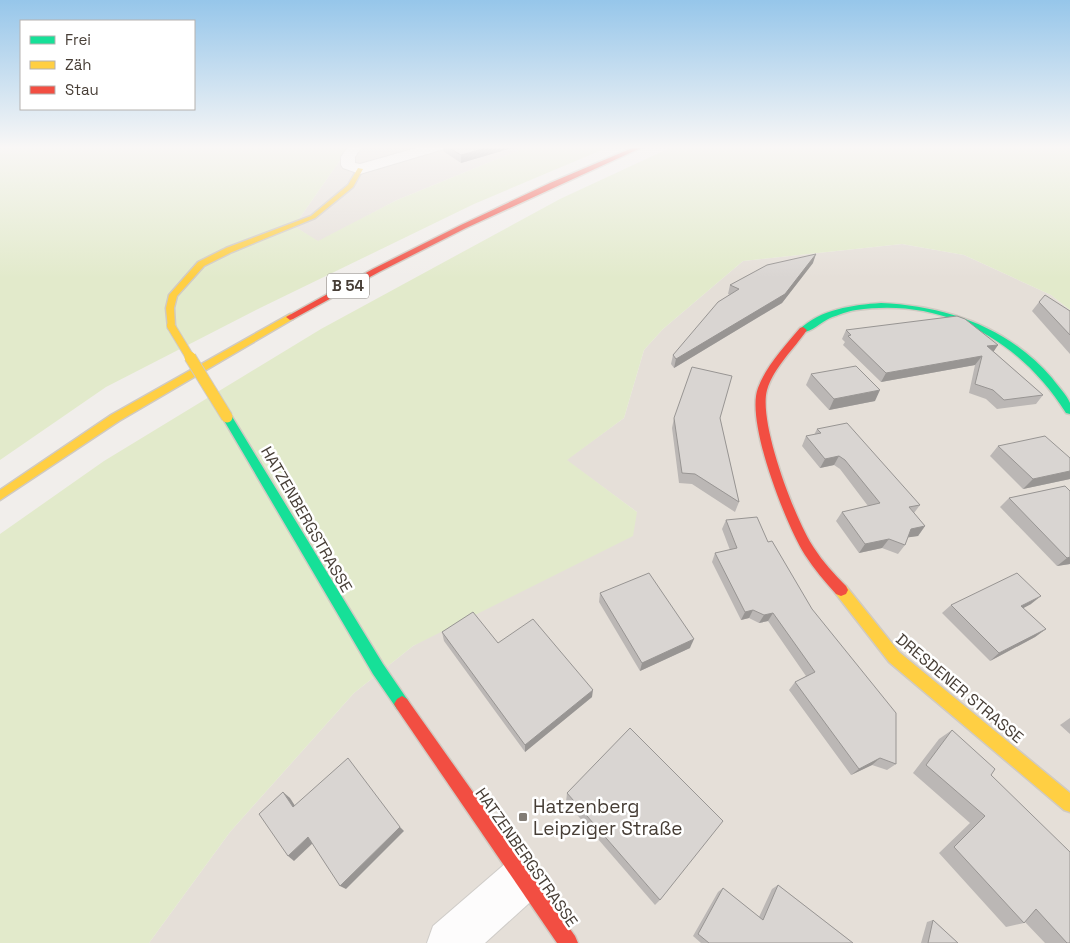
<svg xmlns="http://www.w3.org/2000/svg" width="1070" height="943" font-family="'Space Grotesk',sans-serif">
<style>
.residential{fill:#e5dfd8}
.green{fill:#e2eacb}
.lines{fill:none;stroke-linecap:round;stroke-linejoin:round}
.street-casing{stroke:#cfccc8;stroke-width:2}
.fast-casing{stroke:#d0cac2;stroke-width:3}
.slow-casing{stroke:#d0cac2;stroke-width:3}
.jam-casing{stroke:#d0cac2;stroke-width:3}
.street{fill:#fdfcfc;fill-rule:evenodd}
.fast{fill:#16e098;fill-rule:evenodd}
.slow{fill:#ffcf43;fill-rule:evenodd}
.jam{fill:#f24e42;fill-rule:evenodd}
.slow-bridge-far1-casing{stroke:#d0cac2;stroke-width:10;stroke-linecap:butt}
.slow-bridge-casing{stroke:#d0cac2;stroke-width:13;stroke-linecap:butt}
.slow-bridge-far1{stroke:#ffcf43;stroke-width:8}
.slow-bridge{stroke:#ffcf43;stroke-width:11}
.wall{fill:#bbb7b5}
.shaded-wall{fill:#989593}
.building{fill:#d9d5d2;stroke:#989593}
.poi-dot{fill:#827c75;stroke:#fff;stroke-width:2}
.labels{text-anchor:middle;stroke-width:5;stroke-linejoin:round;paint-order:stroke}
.shield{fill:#fff;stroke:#7e7872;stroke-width:1}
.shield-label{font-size:15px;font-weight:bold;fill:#473e36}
.street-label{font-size:16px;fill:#473e36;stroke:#fff}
.near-poi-label{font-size:19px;fill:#473e36;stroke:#fff;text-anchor:start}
</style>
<rect width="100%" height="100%" fill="#f1eeeb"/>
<g class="residential">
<path d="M 350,146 L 529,146 L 397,200 L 318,242 L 294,226 Z"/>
<path d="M 902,244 L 964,255 L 1051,295 L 1070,310 L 1070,943 L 149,943 L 230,832 L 354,693 L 413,646 L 637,512 L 566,460 L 624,418 L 644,350 L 663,329 L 743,261 Z"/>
</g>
<g class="green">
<path d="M 0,146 L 350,146 L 294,226 L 318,241 L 397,200 L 529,146 L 611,146 L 474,204 L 260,308 L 106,387 L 0,460 Z"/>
<path d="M 674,146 L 1070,148 L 1070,310 L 1051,295 L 964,255 L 902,244 L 743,261 L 663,329 L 644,350 L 624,418 L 567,460 L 637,512 L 633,536 L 413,646 L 354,693 L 230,832 L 149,943 L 0,943 L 0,534 L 104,461 L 321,329 L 560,199 Z"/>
</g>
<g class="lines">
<defs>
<g id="street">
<path d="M 348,146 L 362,146 L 355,157 L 355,163 L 360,164 L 423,146 L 446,146 L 444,149 L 360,174 L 343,168 L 341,165 L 341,157 Z"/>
<path d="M 522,857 L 538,863 L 544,879 L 538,895 L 485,943 L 427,943 L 433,926 L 506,863 Z"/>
</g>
<g id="fast">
<path d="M 881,303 C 946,306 1008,327 1052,378 C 1057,385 1067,395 1070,403 C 1070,406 1070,411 1070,414 L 1066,413 C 1020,340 944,297 856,310 C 848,311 838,315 830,318 C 821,322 810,334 800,332 L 799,330 C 820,309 853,305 881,303 Z"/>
<path d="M 227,413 L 231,415 L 383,664 L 407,699 L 410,704 L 407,709 L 402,712 L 397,709 L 373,674 L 222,417 Z"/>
</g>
<g id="slow">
<path d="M 358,168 L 363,169 L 353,187 L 315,218 L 232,252 L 204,266 L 177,296 L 174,308 L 175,326 L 171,329 L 168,328 L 166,308 L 169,295 L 198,262 L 226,248 L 311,216 L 348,185 Z"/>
<path d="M 290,314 L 293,315 L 293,319 L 119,421 L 0,500 L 0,490 L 111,415 Z"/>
<path d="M 841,584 L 846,586 L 899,652 L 1070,793 L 1070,812 L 1064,810 L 889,662 L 836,594 L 834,590 L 836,586 Z"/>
</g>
<g id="jam">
<path d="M 637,146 L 645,146 L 466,228 L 379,272 L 293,319 L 290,320 L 286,317 L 373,269 L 461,225 L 550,183 Z"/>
<path d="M 803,327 L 807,330 C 794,349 774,367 767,390 C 758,422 795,520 814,548 C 823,562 834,574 846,586 L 848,590 L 846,594 L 841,596 L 836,594 C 825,582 814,569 805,555 C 786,525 745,421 758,388 C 766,366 785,346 800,328 Z"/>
<path d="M 402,696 L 407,699 L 575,936 L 578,943 L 557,943 L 397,709 L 394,704 L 397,699 Z"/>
</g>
</defs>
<use href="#street" class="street-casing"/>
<use href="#fast" class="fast-casing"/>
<use href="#slow" class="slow-casing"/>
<use href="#jam" class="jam-casing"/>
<use href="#street" class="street"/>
<use href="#fast" class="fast"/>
<use href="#slow" class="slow"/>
<use href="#jam" class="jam"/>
<defs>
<path id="slow-bridge-far1" d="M 171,326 L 191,359"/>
<path id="slow-bridge" d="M 190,357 L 227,417"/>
</defs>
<use href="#slow-bridge-far1" class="slow-bridge-far1-casing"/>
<use href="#slow-bridge" class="slow-bridge-casing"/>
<use href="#slow-bridge-far1" class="slow-bridge-far1"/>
<use href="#slow-bridge" class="slow-bridge"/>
</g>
<g class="wall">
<path d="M 443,146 L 518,146 L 461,163 L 443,151 Z"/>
<path d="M 813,263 L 782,303 L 674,368 L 671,364 L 673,355 L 730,295 L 728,294 L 730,285 Z"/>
<path d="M 1039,302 L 1070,311 L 1070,354 L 1032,311 Z"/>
<path d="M 846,330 L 998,345 L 993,351 L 1043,395 L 1036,404 L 997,409 L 986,399 L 969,393 L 975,365 L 881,382 L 843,345 L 845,342 L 842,339 Z"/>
<path d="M 811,374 L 875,401 L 829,410 L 806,385 Z"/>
<path d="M 674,418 L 720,418 L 739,502 L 735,512 L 692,484 L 679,483 L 672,428 Z"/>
<path d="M 817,429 L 920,505 L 914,513 L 925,526 L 918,536 L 908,537 L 905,545 L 898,554 L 882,548 L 859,553 L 836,521 L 842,512 L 868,506 L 840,469 L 834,465 L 820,468 L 802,446 L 806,436 L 814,435 Z"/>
<path d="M 998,446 L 1070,458 L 1070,479 L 1023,489 L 990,456 Z"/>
<path d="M 1065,486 L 1070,564 L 1057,566 L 1000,507 L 1009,498 Z"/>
<path d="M 726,520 L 768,542 L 896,764 L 887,770 L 872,765 L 851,775 L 789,690 L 795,682 L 806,676 L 768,621 L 759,623 L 749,618 L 741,620 L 712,562 L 715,553 L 730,550 L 722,529 Z"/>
<path d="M 600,593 L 690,648 L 640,671 L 599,602 Z"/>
<path d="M 1031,604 L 1023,608 L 1046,629 L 1035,637 L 990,661 L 942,613 L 951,605 Z"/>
<path d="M 442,632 L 498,643 L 592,697 L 525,752 L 444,641 Z"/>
<path d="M 1070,718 L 1070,734 L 1060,725 Z"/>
<path d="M 952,730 L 991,775 L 1070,943 L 1045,943 L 1025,922 L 1024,923 L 1006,927 L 939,853 L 970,823 L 913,773 L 939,739 Z"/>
<path d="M 567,793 L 660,900 L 655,905 L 566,802 Z"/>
<path d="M 778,885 L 853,943 L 701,943 L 693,936 L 718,892 L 723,888 L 759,917 L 772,889 Z"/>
<path d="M 933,920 L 958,943 L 921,943 L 927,922 Z"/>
</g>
<g class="shaded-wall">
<path d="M 493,146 L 518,146 L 461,163 L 461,155 Z"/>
<path d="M 816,254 L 813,263 L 782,303 L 674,368 L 676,359 Z"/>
<path d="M 998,345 L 992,354 L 987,346 Z"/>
<path d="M 982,356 L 975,365 L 881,382 L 886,373 Z"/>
<path d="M 880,390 L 875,401 L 829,410 L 834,399 Z"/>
<path d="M 839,456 L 834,465 L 820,468 L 825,459 Z"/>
<path d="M 1070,471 L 1070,479 L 1023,489 L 1033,479 Z"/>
<path d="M 925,526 L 918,536 L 904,538 L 911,529 Z"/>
<path d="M 889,539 L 882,548 L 859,553 L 865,544 Z"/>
<path d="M 1070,557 L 1070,564 L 1057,566 L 1067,558 Z"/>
<path d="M 1041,596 L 1031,604 L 1012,614 L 1021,606 Z"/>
<path d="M 753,610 L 749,618 L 741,620 L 745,612 Z"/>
<path d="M 773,613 L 768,621 L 759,623 L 764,615 Z"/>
<path d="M 1046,629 L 1035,637 L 990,661 L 999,653 Z"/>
<path d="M 694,639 L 690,648 L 640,671 L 642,663 Z"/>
<path d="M 593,690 L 592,697 L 525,752 L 525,745 Z"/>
<path d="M 880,758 L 872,765 L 851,775 L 859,769 Z"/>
<path d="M 283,792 L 290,798 L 299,812 L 293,807 Z"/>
<path d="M 400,827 L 404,831 L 346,889 L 340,886 Z"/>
<path d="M 308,837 L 314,842 L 294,861 L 288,856 Z"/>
</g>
<g class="building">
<path d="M 446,146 L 493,146 L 461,155 Z"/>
<path d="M 816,254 L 785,294 L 676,359 L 673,355 L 718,302 L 739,289 L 730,285 L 767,265 Z"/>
<path d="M 1045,295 L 1070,311 L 1070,335 L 1039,302 Z"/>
<path d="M 957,316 L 965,319 L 998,345 L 987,346 L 1043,395 L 1004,400 L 993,390 L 975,384 L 982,356 L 886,373 L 848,336 L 851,335 L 846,330 Z"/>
<path d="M 856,366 L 880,390 L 834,399 L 811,374 Z"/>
<path d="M 692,367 L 732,376 L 720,418 L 739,502 L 695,474 L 682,473 L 674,418 Z"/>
<path d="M 847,423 L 920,505 L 909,507 L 925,526 L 911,529 L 905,545 L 889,539 L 865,544 L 842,512 L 880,503 L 845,460 L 839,456 L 825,459 L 806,436 L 821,433 L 817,429 Z"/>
<path d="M 1045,436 L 1070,458 L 1070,471 L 1033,479 L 998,446 Z"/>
<path d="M 1065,486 L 1070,491 L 1070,557 L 1067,558 L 1009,498 Z"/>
<path d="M 757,517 L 768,542 L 772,541 L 812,609 L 896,713 L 896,764 L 880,758 L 859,769 L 795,682 L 815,672 L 773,613 L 764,615 L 753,610 L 745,612 L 715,553 L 737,548 L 726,520 Z"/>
<path d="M 649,573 L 694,639 L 642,663 L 600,593 Z"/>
<path d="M 1017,573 L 1041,596 L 1021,606 L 1046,629 L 999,653 L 951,605 Z"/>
<path d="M 473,612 L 498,643 L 533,619 L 593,690 L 525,745 L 442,632 Z"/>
<path d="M 630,728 L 723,821 L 660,900 L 567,793 Z"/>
<path d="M 952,730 L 995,769 L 991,775 L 1070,852 L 1070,943 L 1067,943 L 1036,909 L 1024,923 L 954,847 L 985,816 L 926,765 Z"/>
<path d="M 348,758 L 400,827 L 340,886 L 308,837 L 288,856 L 259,814 L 283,792 L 293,807 Z"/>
<path d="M 778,885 L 853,943 L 709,943 L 698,934 L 723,888 L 763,920 Z"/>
<path d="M 933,920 L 958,943 L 928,943 Z"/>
</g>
<linearGradient id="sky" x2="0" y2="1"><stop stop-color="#96c6ea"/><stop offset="0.53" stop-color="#f9f7f6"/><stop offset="1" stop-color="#f9f7f6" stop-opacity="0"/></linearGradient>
<rect width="1070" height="278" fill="url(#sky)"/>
<rect class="poi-dot" x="518" y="812" width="10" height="10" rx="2.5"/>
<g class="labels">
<rect class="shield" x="327" y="273.5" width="42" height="25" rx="4"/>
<g class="shield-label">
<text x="348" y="291">B 54</text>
</g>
<g class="street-label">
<text transform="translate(307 519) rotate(60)" y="6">HATZENBERGSTRASSE</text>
<text transform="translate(960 688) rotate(40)" y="6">DRESDENER STRASSE</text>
<text transform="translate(527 857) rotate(55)" y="6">HATZENBERGSTRASSE</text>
</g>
<g class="near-poi-label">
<text x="533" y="813">Hatzenberg<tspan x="533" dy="22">Leipziger Straße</tspan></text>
</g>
</g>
<rect x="20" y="20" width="175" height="90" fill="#ffffff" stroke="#b5b2af"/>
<rect x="30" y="36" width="25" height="8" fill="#16e098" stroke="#b5b2af"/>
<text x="65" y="45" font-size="15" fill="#473e36">Frei</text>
<rect x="30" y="61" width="25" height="8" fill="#ffcf43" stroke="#b5b2af"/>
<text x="65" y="70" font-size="15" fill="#473e36">Zäh</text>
<rect x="30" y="86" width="25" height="8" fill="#f24e42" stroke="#b5b2af"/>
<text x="65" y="95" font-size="15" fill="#473e36">Stau</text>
</svg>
